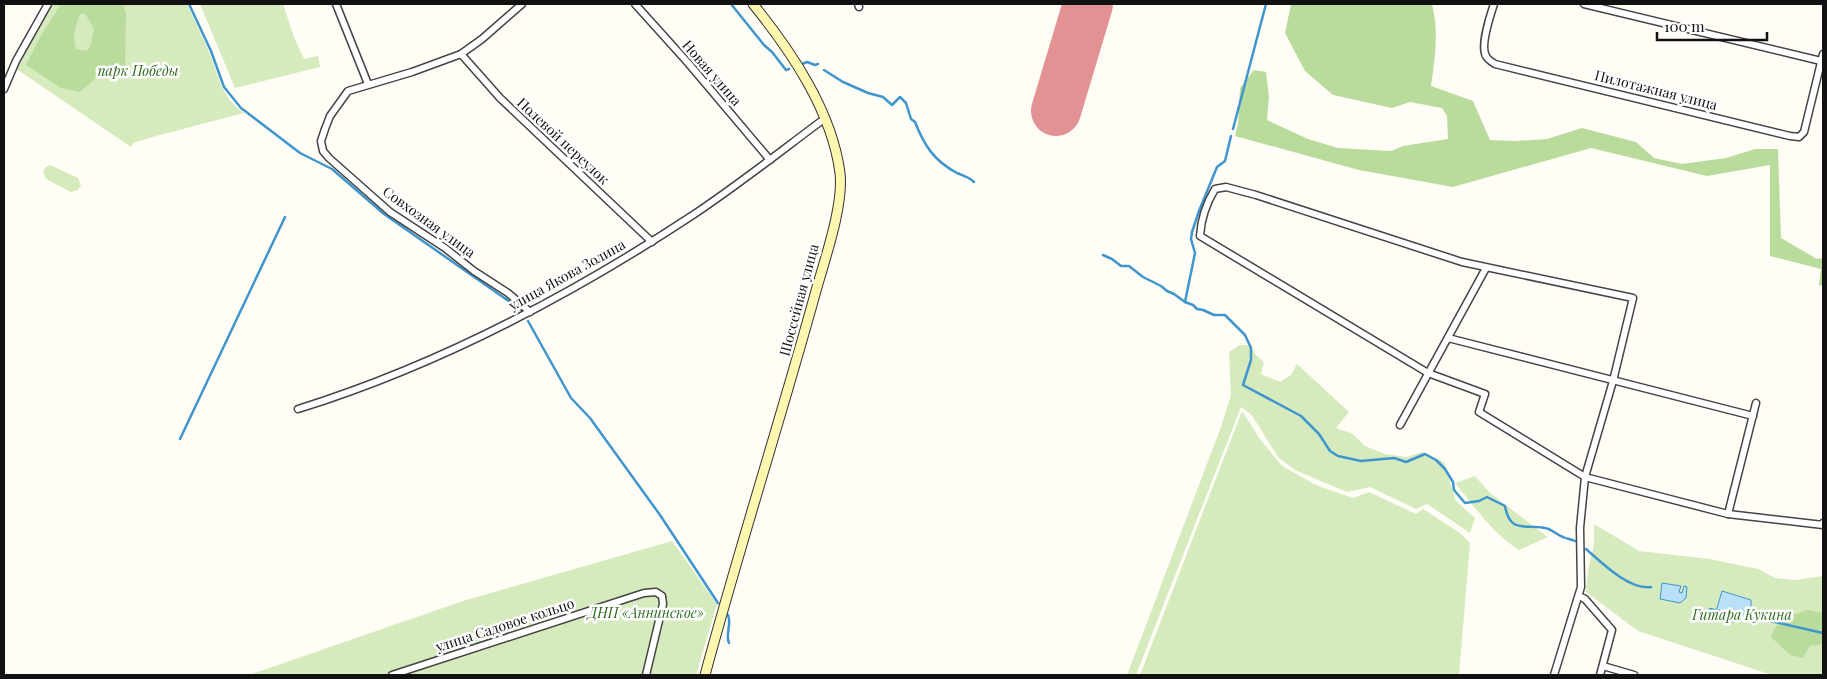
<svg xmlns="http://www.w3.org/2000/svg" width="1827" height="679" font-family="'Playfair Display',serif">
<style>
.green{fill:#d5ebbd}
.forest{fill:#b9dc9c;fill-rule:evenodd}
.water{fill:#b9e0f7;stroke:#3f96cf}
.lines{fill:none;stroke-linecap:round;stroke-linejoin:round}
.stream{stroke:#3f96cf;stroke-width:2.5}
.runway{stroke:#e29292;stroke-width:50}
.street-casing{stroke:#444;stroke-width:9}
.secondary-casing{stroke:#333;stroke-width:11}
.street{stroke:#fff;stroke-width:6}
.secondary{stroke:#fff6b0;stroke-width:9}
.labels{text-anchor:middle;stroke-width:5;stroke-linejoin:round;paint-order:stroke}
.park-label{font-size:14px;font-style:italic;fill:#2f6b1f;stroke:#fff}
.street-label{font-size:14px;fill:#111;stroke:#fff}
</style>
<rect width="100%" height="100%" fill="#fffdf5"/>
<g class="green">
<path d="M 51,4 L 187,4 C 194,20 203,37 210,54 C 220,80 220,95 244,113 L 156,136 L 133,143 L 131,147 L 15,68 Z"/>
<path d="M 200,4 L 283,4 L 294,37 L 304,59 L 318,56 L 320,67 L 235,88 Z"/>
<path d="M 50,165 L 78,178 L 81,185 L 78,190 L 71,192 L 46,179 L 43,172 L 46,167 Z"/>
<path d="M 1240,345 L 1251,345 L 1255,354 L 1264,362 L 1261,374 L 1280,382 L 1291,375 L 1297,364 L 1349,412 L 1336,428 L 1353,434 L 1365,446 L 1385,454 L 1407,457 L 1422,452 L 1444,462 L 1456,501 L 1475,518 L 1470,533 L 1427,504 L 1416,509 L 1370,487 L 1347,492 L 1295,470 L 1278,457 L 1251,414 L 1241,407 L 1136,675 L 1127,675 L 1221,427 L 1231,395 L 1229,352 Z"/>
<path d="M 1242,411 L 1260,439 L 1282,466 L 1316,485 L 1353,498 L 1369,492 L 1416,514 L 1423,509 L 1460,533 L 1470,543 L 1459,675 L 1140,675 Z"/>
<path d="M 1475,476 L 1491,494 L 1548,537 L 1519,550 C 1491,532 1476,508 1455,483 Z"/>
<path d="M 1594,524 L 1639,551 L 1710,559 L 1758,569 L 1775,578 L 1795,580 L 1823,576 L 1823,675 L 1772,675 L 1638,631 L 1586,592 L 1588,570 L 1594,545 Z"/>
<path d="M 672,541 L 717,604 L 696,675 L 249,675 L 463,601 Z"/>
</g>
<g class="forest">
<path d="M 61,4 L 123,4 L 126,14 L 125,71 L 104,71 L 80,92 L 61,88 L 26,65 L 40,37 ZM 81,13 L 86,15 L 94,29 L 91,44 L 87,51 L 76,49 C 72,35 75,26 81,13 Z"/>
<path d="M 1291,4 L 1432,4 C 1439,32 1435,58 1431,86 L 1473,101 L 1490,140 L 1514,141 L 1547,139 L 1582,128 L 1636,142 L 1654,158 L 1682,164 L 1726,158 L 1755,149 L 1778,149 L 1781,238 L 1817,259 L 1823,258 L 1823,286 L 1819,285 L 1821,269 L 1770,256 L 1770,165 L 1707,176 L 1591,148 L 1453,187 L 1359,170 L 1235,136 L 1238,123 L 1240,88 L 1254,70 L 1266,72 L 1269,97 L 1267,120 L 1308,139 L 1338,148 L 1391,151 L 1403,146 L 1448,139 L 1447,116 L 1442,108 L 1410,102 L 1392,108 L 1333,95 L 1305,71 L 1285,33 Z"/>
<path d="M 1807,610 L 1823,613 L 1823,644 L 1810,646 L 1803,658 L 1790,655 L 1771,637 C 1777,619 1790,616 1807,610 Z"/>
</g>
<g class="water">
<path d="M 1662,583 L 1681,586 L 1679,592 L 1682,593 L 1684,586 L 1687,587 L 1686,598 L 1680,603 L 1660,599 Z"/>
<path d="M 1722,591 L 1751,600 L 1751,620 L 1731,622 L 1714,618 Z"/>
</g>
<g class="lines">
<g class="stream">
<path d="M 189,4 L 211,51 L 224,87 L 241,108 L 300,153 L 332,169 L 384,214 L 523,311"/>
<path d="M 731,4 L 764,45 L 772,52 L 786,70 L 789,69"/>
<path d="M 802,64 L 807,62 L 815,65 L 818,64"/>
<path d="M 824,70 L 843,82 L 868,93 L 883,97 L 892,105 L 900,97 L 906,103 L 911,119 L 915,122 C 924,145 934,161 957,173 C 964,176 969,177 974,182"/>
<path d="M 1233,129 L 1266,4"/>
<path d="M 1103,255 L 1112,259 L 1121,266 L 1129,266 L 1143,277 L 1161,286 L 1167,291 L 1174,294 L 1185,302 L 1193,305 L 1197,309 L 1203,310 L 1214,315 L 1225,315 L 1245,335 L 1251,348 L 1251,360 L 1243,385 L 1301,416 L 1319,434 L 1330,451 L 1338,456 L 1361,461 L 1394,458 L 1406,462 L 1425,454 L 1436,460 L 1445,469 L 1453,482 L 1454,490 L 1465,503 L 1479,501 L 1487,497 L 1505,506 C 1510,534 1525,524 1545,528 C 1552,529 1557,535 1563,537 C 1567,539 1571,539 1575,541"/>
<path d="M 1185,302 L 1195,253 L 1191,239 L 1192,232 L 1199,211 L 1217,167 L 1225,161 L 1231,136"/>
<path d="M 528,321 L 571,398 L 590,418 L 660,515 L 718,603"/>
<path d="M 180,439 L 285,217"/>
<path d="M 1586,549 C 1602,563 1629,590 1651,587"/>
<path d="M 1710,609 L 1719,611"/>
<path d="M 728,615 C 732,624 725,634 729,643"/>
<path d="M 1749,616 L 1823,633"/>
</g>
<path class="runway" d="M 1056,111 L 1088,4"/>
<defs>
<g id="street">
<path d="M 336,4 L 368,84"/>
<path d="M 522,4 L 482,39 L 461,54 L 412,72 L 348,91 L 330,116 L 325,129 L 321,141 L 323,151 L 329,158 L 390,212 L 445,248 L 474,271 L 508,293 L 530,312"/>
<path d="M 635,4 L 689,64 L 770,160"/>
<path d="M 858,4 L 859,7"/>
<path d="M 1494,4 C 1490,16 1480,46 1486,56 C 1488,60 1492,62 1495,64 L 1790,136 L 1799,137 L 1804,132 L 1823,54"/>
<path d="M 1584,4 L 1821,61"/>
<path d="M 461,54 L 500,98 L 652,242"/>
<path d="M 4,89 L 16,61 L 48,4"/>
<path d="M 1448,338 L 1753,416"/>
<path d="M 298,409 C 436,366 573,294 693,215 C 738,185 781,151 824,119"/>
<path d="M 1400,425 L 1486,268"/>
<path d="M 1728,514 L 1756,403"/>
<path d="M 1579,596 L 1585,599 L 1612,630 L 1600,675"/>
<path d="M 1603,666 L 1634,675"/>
<path d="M 392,675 L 644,593 L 656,592 L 662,596 L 663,604 L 646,675"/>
<path d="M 1554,675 L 1581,587 L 1580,528 L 1585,477 L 1613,381 L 1633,298 L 1462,262 L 1256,195 L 1226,187 L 1215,189 C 1206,204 1201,218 1200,236 L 1428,373 L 1485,394 L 1479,412 L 1585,477 L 1728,514 L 1823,525 L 1823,523"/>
</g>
<path id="secondary" d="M 705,675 C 739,549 779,424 814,298 C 823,264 844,207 840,173 C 832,111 791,51 753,4"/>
</defs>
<use href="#street" class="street-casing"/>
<use href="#secondary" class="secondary-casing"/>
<use href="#street" class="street"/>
<use href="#secondary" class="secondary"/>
</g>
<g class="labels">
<g class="park-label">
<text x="138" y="76">парк Победы</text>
<text x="646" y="618">ДНП «Аннинское»</text>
<text x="1742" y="620">Гитара Кукина</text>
</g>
<g class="street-label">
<text transform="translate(712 73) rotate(49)" y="5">Новая улица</text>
<text transform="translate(1656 90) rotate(14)" y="5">Пилотажная улица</text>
<text transform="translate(563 141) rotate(43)" y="5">Полевой переулок</text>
<text transform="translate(429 222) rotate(36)" y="5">Совхозная улица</text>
<text transform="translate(567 275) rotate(-29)" y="5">улица Якова Золина</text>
<text transform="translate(799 300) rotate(-75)" y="5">Шоссейная улица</text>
<text transform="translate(505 625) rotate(-18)" y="5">улица Садовое кольцо</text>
</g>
</g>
<rect width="1827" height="679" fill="none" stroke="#111111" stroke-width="10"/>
<path d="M1657 32v8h110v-8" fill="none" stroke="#111111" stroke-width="2.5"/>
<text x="1664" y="32" font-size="15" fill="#111111" stroke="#ffffff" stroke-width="4" paint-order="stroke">100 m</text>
</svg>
